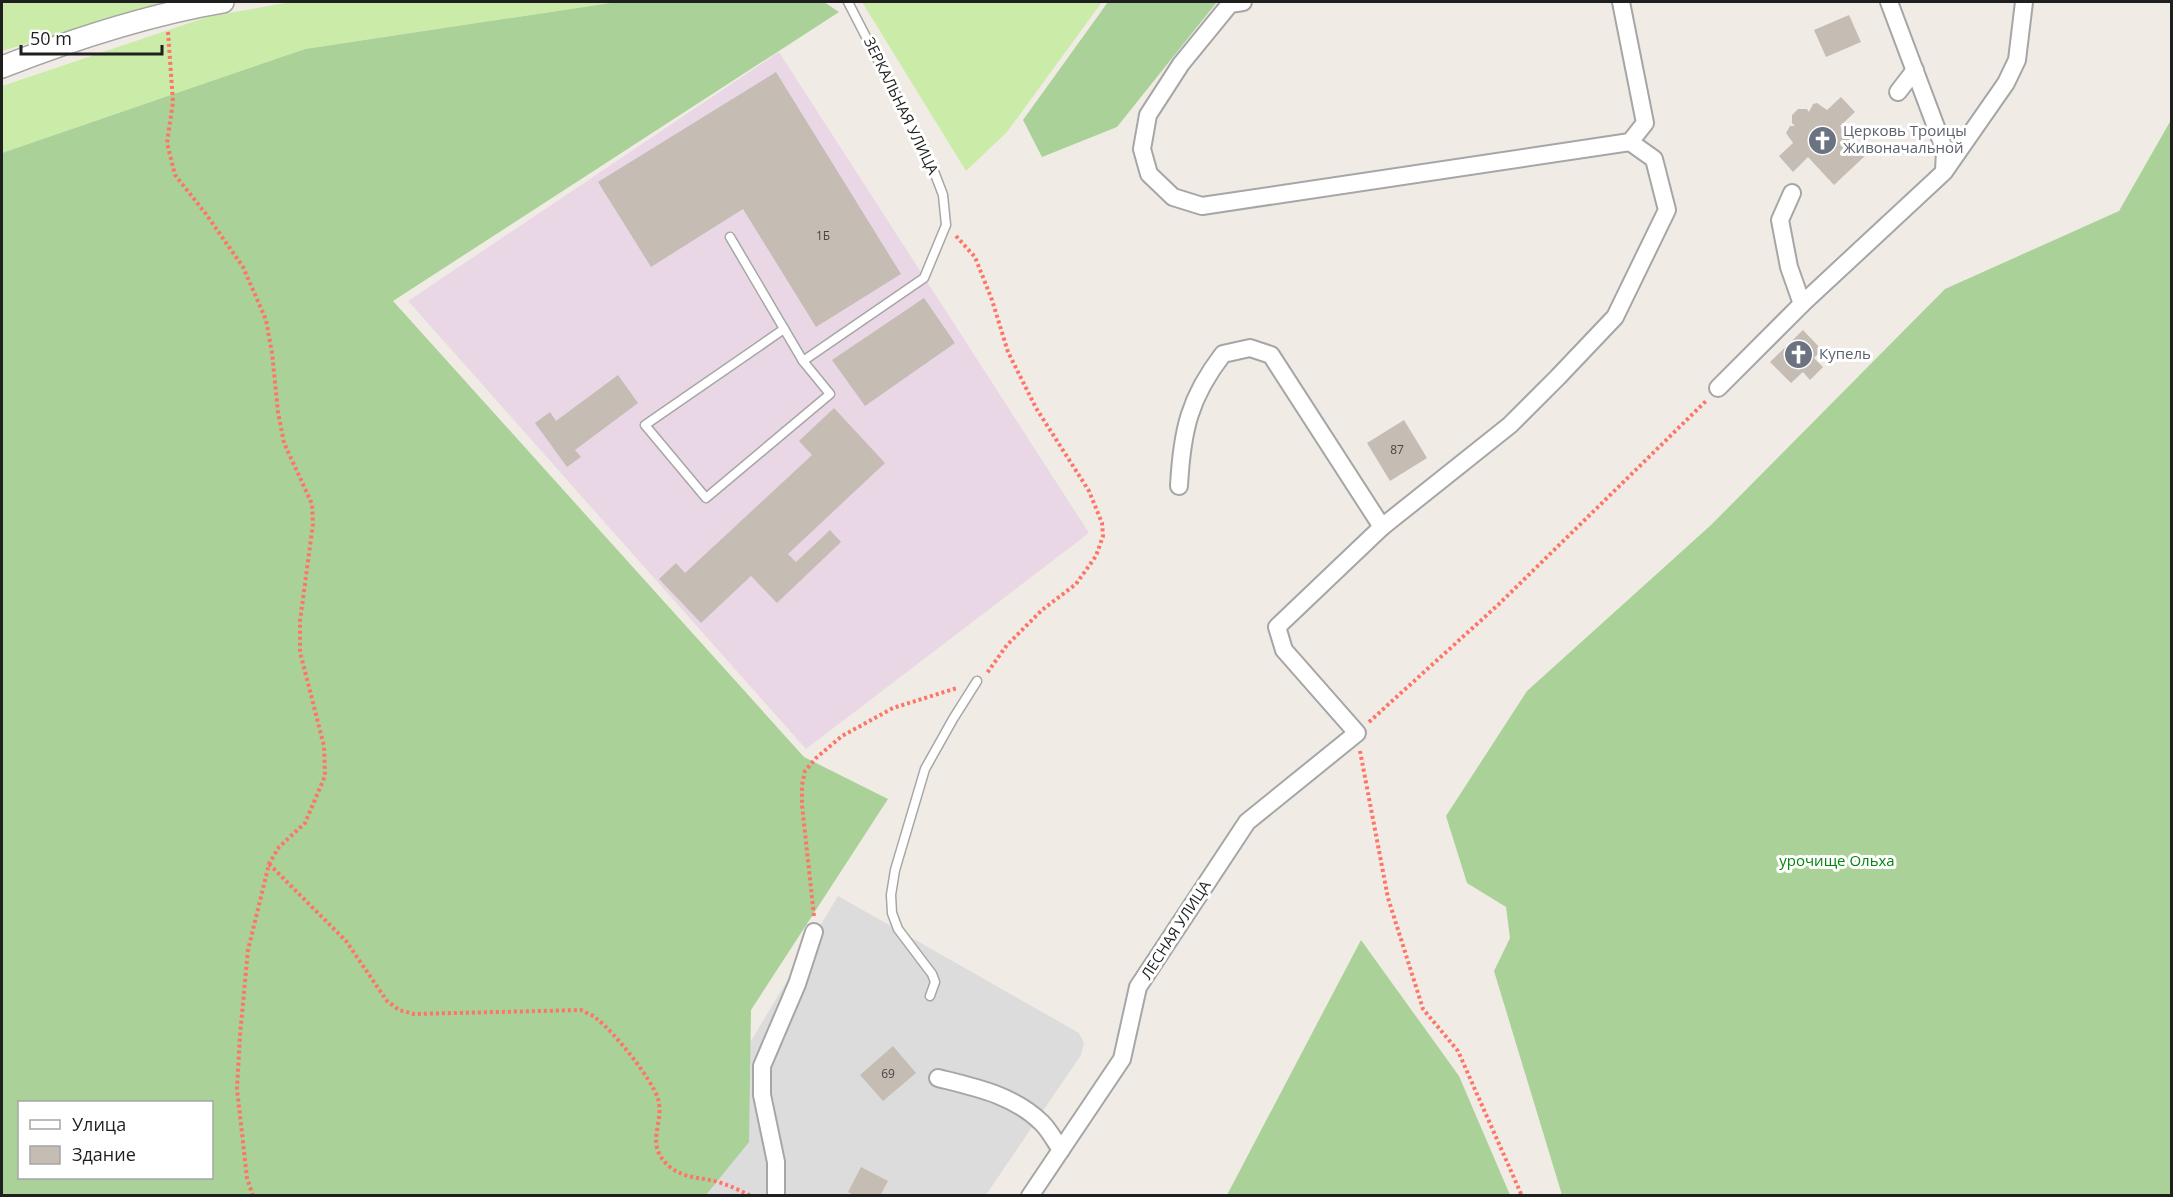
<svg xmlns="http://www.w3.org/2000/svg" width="2173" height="1197" font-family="'Open Sans',sans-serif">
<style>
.residential{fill:#dddcdc}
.industrial{fill:#ead7e6}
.grass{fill:#cbeca9}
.forest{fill:#aad198;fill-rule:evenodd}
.building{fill:#c5bcb4}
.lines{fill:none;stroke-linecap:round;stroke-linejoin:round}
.service-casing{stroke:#a6a6a6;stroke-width:11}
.minor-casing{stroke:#a6a6a6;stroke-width:20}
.tertiary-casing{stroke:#a6a6a6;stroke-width:24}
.path{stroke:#ff7467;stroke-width:4;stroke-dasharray:3 3;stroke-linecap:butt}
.service{stroke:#fff;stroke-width:8}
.minor{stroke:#fff;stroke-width:16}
.tertiary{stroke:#fff;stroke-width:21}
.labels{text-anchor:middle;stroke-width:6;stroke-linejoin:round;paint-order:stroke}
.number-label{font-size:12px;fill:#484644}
.street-label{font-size:15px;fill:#1f1f1f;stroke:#fff}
.worship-label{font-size:15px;fill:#5b616d;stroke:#fff;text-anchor:start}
.park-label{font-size:15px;fill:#07840f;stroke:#fff}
</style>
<rect width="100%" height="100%" fill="#f0ece5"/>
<path class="residential" d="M 838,896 L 1079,1033 L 1084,1043 L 1081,1055 L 986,1195 L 658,1196 Z"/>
<path class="industrial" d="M 779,52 L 1089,533 L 806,749 L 408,301 Z"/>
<g class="grass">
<path d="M 2,2 L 165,2 L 2,51 Z"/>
<path d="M 291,2 L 617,2 L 305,49 L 2,153 L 2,86 L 207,17 Z"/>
<path d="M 862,2 L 1102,2 L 1007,132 L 966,171 Z"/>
</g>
<g class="forest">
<path d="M 617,2 L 824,2 L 839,12 L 393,301 L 804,757 L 888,799 L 751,1010 L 749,1142 L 706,1195 L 2,1195 L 2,153 L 305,49 ZM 20,1102 L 212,1102 L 212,1178 L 20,1178 Z"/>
<path d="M 1108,2 L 1217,2 L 1117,127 L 1042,157 L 1023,120 Z"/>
<path d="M 2171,120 L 2171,1195 L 1562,1195 L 1494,971 L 1510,938 L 1506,907 L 1467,883 L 1446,816 L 1527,691 L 1711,525 L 1945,289 L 2119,211 Z"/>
<path d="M 1361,940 L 1459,1076 L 1510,1195 L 1227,1195 Z"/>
</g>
<g class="building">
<path d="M 1849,15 L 1861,42 L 1826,57 L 1814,30 Z"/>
<path d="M 776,72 L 901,274 L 816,327 L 743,209 L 651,267 L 598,182 Z"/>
<path d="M 1841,97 L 1855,112 L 1840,126 L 1867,154 L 1834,185 L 1808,157 L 1793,172 L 1779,156 L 1793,143 L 1786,133 L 1790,126 L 1795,126 L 1792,123 L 1792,115 L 1798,109 L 1807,109 L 1809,112 L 1813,104 L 1817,103 L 1827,110 Z"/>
<path d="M 924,298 L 955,343 L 865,406 L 832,360 Z"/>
<path d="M 1803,330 L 1822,350 L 1814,358 L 1823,367 L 1810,380 L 1803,372 L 1791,383 L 1770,362 Z"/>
<path d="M 618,375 L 638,403 L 575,450 L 581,457 L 567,467 L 535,423 L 550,412 L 556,421 Z"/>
<path d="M 834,408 L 885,463 L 788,554 L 796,562 L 830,530 L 841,542 L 777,603 L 751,576 L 701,623 L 659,579 L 676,563 L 685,573 L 812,455 L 799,441 Z"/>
<path d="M 1404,420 L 1427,458 L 1390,481 L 1367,443 Z"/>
<path d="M 893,1046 L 916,1073 L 883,1101 L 860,1075 Z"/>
<path d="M 861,1167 L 888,1181 L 880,1196 L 855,1196 L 848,1192 Z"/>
</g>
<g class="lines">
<defs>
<g id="service">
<path d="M 730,237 L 803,361 L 924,278 L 946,225 L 943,195 L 930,161 L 848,2"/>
<path d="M 784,329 L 645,425 L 706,498 L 830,394 L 803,361"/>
<path d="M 930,996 L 935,982 L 932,974 L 898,929 L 892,913 L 891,895 L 895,870 L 925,769 L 953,719 L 977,681"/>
</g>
<g id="minor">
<path d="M 1243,2 L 1230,4 L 1181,64 L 1148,115 L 1142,149 L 1149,174 L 1173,197 L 1202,206 L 1630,142 L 1645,123 L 1621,2"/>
<path d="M 1889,2 L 1945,151 L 1944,171"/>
<path d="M 1898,92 L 1915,70"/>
<path d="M 1792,193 L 1780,220 L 1789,267 L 1802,304"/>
<path d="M 1718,388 L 1802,304 L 1944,172 L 2006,83 L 2017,60 L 2024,2"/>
<path d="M 1179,486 C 1182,431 1189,398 1223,354 L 1250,348 L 1271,355 L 1382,527"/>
<path d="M 938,1078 C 974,1087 1014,1095 1042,1123 C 1049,1130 1055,1141 1061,1150"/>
<path d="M 776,1196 L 776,1162 L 762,1095 L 762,1066 L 797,984 L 814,932"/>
<path d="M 1030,1196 L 1122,1059 L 1138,987 L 1247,822 L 1357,733 L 1284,650 L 1277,627 L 1382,527 L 1510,425 L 1558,377 L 1615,317 L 1667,210 L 1654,159 L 1630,142"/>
</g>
<path id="tertiary" d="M 2,67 C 74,39 147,15 223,2"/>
</defs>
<use href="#service" class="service-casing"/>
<use href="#minor" class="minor-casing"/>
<use href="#tertiary" class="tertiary-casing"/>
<g class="path">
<path d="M 168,32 L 173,102 L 167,143 L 175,175 L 206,214 L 243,267 L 266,320 L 272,353 L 278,412 L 284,443 L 312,504 L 313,524 L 300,621 L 300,652 L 324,746 L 325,776 L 305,823 L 279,847 L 269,864 L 248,950 L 240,1035 L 237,1089 L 247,1178 L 253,1196"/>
<path d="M 956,236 L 975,257 L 992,300 L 1008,352 L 1036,408 L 1089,491 L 1102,523 L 1103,536 L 1096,556 L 1076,584 L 1042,610 L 1007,645 L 987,673"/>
<path d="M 1369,722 L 1499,604 L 1707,400"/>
<path d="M 1360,751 L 1388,898 L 1423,1009 L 1458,1051 L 1522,1196"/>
<path d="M 269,864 L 346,941 L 387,1001 L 399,1010 L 414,1014 L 581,1010 C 586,1013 593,1015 597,1019 C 614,1032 652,1079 658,1099 C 665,1124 643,1144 670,1167 C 685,1179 701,1177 718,1182 C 729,1185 741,1191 751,1196"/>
<path d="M 814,916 L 802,805 L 802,785 L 805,771 L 816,758 L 842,736 L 893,708 L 957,688"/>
</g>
<use href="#service" class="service"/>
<use href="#minor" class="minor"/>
<use href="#tertiary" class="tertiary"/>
</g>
<defs>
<symbol id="church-disc" viewBox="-11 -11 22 22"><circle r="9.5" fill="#6b7280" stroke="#fff"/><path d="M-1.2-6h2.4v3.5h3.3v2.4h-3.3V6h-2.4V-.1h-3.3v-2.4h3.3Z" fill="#fff"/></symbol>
</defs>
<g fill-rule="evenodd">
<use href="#church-disc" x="1806" y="124" width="33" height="33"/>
<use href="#church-disc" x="1782" y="338" width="33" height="33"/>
</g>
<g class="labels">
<g class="number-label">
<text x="823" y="240">1Б</text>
<text x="1397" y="454">87</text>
<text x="888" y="1078">69</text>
</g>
<g class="street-label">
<text transform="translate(901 106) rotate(64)" y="5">ЗЕРКАЛЬНАЯ УЛИЦА</text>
<text transform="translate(1176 930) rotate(-57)" y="5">ЛЕСНАЯ УЛИЦА</text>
</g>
<g class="worship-label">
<text x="1843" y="136">Церковь Троицы<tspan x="1843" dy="17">Живоначальной</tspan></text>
<text x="1819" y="359">Купель</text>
</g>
<g class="park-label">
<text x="1837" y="866">урочище Ольха</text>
</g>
</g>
<rect width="2173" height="1197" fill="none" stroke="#1f1f1f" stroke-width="6"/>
<rect x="18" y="1101" width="195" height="78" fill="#ffffff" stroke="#a5a5a5" stroke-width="1.5"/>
<rect x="30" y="1120" width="30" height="9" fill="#ffffff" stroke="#a5a5a5" stroke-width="1.5"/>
<text x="72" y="1131" font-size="18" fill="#1f1f1f">Улица</text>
<rect x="30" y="1146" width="30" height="18" fill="#c5bcb4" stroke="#a5a5a5" stroke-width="1.5"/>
<text x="72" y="1161" font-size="18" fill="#1f1f1f">Здание</text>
<path d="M21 45v9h141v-9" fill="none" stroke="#1f1f1f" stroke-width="3"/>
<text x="30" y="45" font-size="18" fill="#1f1f1f" stroke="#ffffff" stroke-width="4.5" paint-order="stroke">50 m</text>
</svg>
